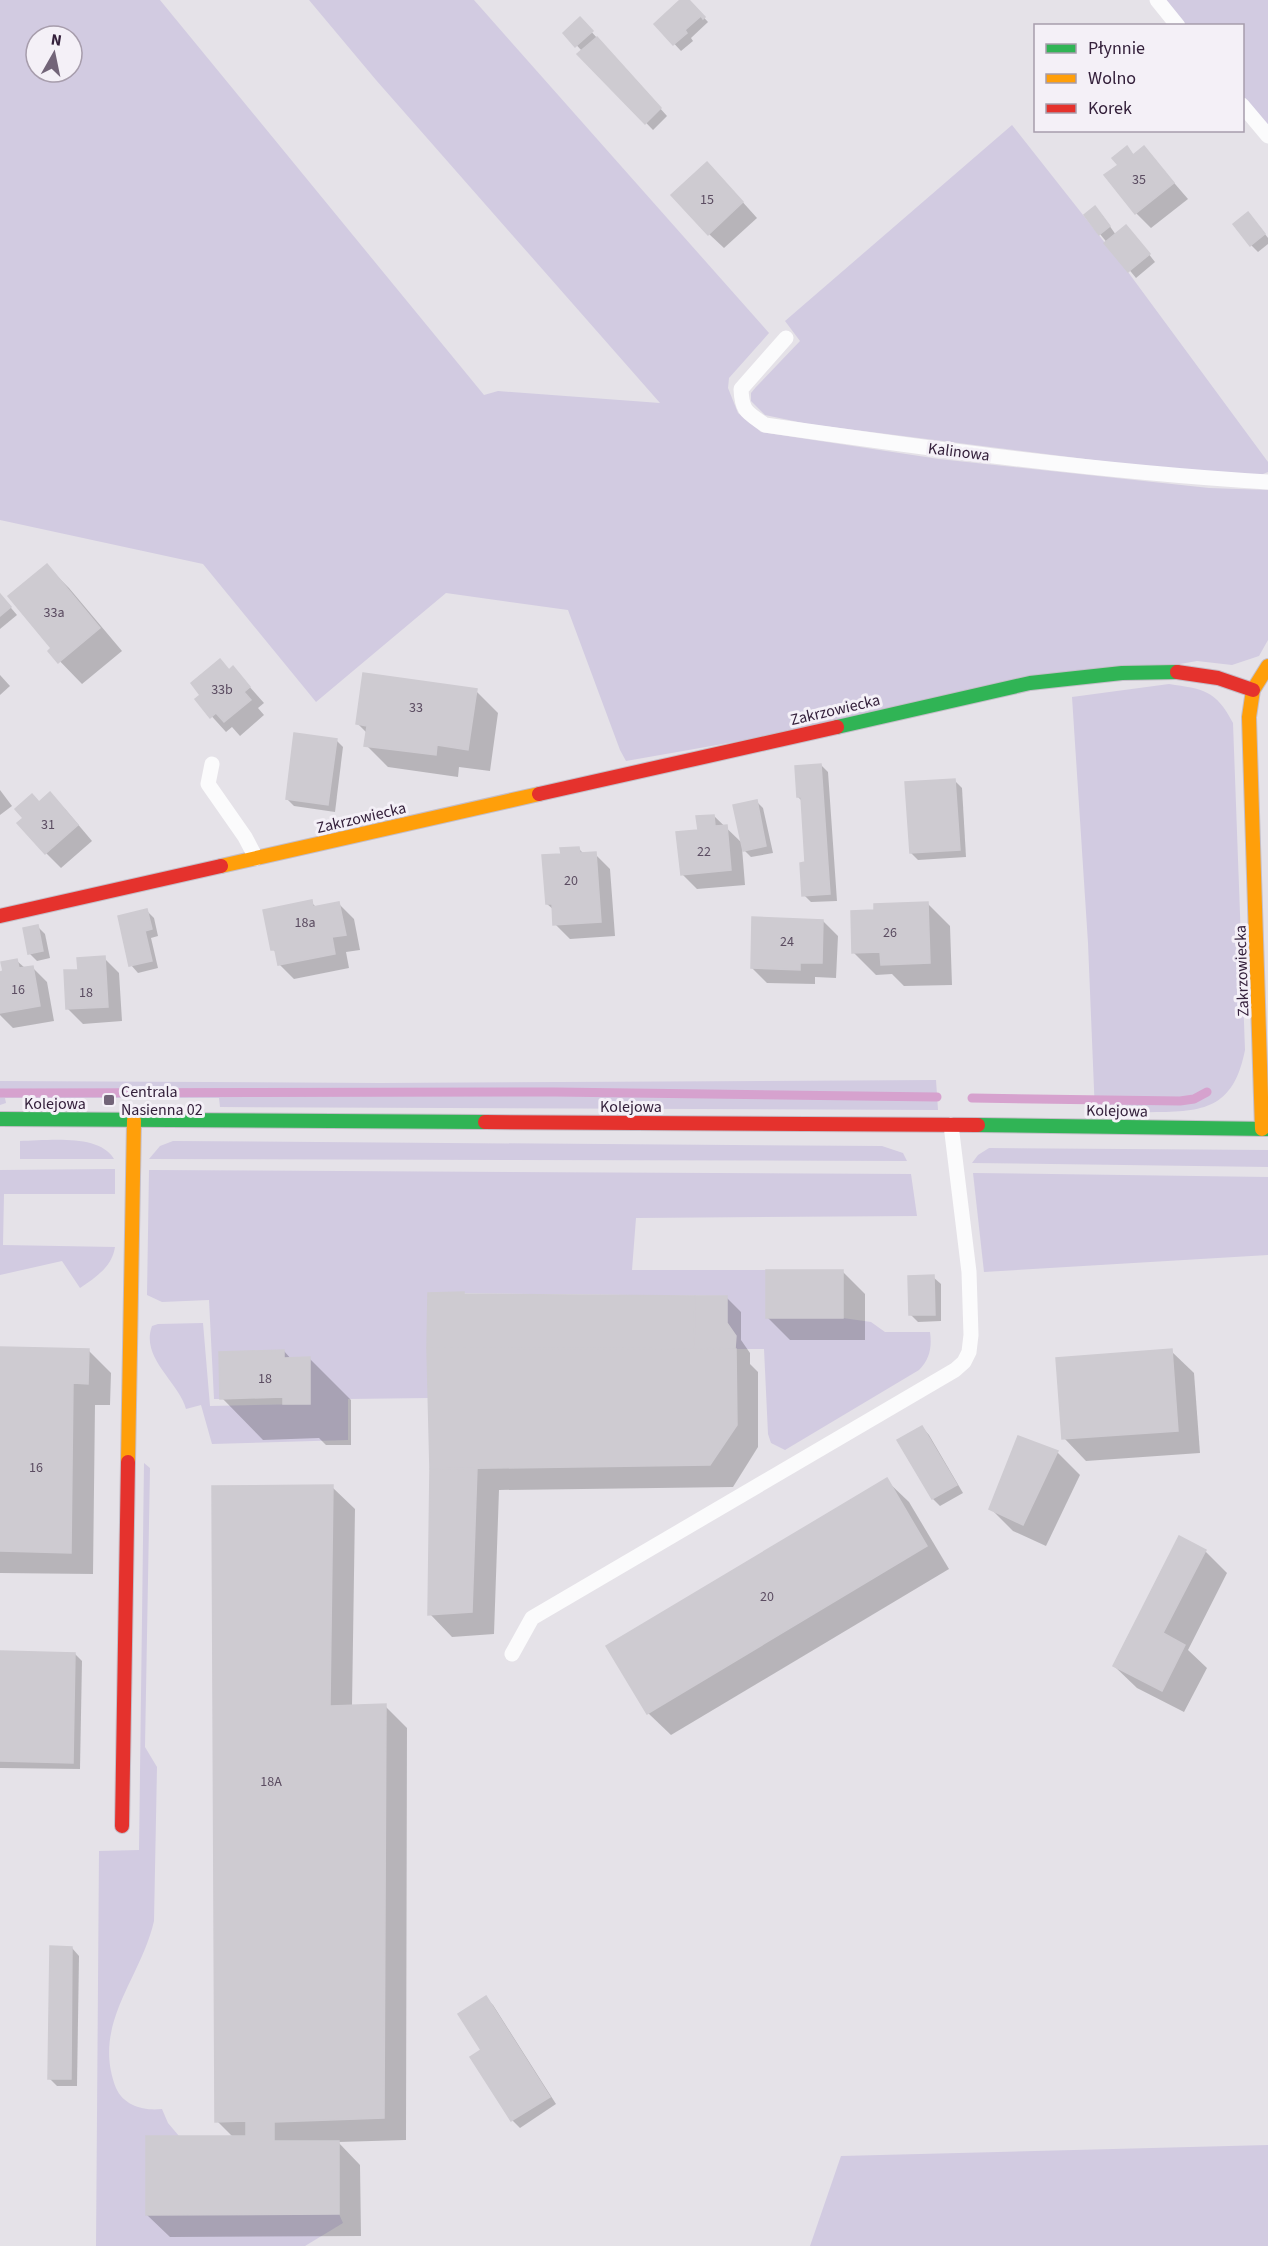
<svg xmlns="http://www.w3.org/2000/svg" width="1268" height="2246" font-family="'Source Sans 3',sans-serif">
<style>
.green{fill:#d2cbe1;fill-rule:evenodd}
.shadow{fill:#0003}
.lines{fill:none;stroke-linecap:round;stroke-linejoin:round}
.stream{stroke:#d6a2ce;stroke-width:9}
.building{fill:#cecbd1;stroke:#cecbd1;stroke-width:1.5}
.fast-casing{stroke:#c4bec8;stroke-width:16}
.slow-casing{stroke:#c4bec8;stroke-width:16}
.jam-casing{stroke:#c4bec8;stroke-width:16}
.lane{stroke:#fbfbfc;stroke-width:15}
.fast{stroke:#30b455;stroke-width:14}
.slow{stroke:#ff9f0a;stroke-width:14}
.jam{stroke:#e5322d;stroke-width:14}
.poi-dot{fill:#726478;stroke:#f4f0f7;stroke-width:2}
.labels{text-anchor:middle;stroke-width:6;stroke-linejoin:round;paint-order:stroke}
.number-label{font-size:14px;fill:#5b4c61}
.street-label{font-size:16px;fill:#34203b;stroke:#f4f0f7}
.poi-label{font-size:16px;fill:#34203b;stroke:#f4f0f7;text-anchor:start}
</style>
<rect width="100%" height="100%" fill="#e5e2e8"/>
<g class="green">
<path d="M 0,0 L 160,0 L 484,395 L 498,391 L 660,403 L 376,80 L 309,0 L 474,0 L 769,333 L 729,378 L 728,388 L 738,413 L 761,432 L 939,459 L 1209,488 L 1268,490 L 1268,640 L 1259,656 L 1232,665 L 1197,661 L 626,761 L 620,750 L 568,610 L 446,593 L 316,702 L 203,564 L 0,520 ZM 36,36 L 72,36 L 72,72 L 36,72 Z"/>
<path d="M 1164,0 L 1268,0 L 1268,127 L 1243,96 L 1242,26 L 1185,25 Z"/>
<path d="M 1012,125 L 1128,272 L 1268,462 L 1268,472 L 1258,476 L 1165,469 L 808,424 L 765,415 L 751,401 L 751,393 L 756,387 L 800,341 L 785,321 Z"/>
<path d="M 1169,684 C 1203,689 1216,690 1233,723 L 1245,1050 C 1234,1105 1208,1112 1157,1112 C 1136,1113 1116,1113 1095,1113 L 1088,943 L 1072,697 Z"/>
<path d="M 936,1080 L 938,1110 L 220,1107 L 219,1098 L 5,1098 L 6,1103 L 0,1105 L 0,1081 L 380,1083 Z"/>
<path d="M 20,1141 C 46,1141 99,1133 114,1159 L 20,1159 Z"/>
<path d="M 173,1141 L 882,1146 L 903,1153 L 907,1161 L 149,1159 L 160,1146 Z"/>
<path d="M 989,1148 L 1268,1150 L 1268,1167 L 972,1163 L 978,1155 Z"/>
<path d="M 115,1169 L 115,1194 L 4,1194 L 3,1245 L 115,1247 C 112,1267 96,1277 80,1288 L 62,1261 L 0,1275 L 0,1170 Z"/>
<path d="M 149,1170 L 911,1174 L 917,1216 L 636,1218 L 632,1270 L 766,1270 L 766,1318 L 843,1318 L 871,1322 L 885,1332 L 930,1332 C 932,1347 930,1359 919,1370 L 785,1450 L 771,1443 L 768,1434 L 764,1349 L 736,1349 L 736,1336 L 727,1323 L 727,1296 L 428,1293 L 428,1398 L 348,1399 L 348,1440 L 212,1444 L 201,1405 L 186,1409 C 179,1382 140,1358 152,1326 L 158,1324 L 203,1323 L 210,1406 L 310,1404 L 310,1357 L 284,1358 L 284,1350 L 220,1352 L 220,1399 L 214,1399 L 209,1300 L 162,1302 L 147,1295 Z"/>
<path d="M 973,1173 L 1268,1177 L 1268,1255 L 984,1272 Z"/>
<path d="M 144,1463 L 150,1468 L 145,1747 L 157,1767 L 154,1921 C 141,1979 91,2024 116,2088 C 124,2106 144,2111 162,2109 L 168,2123 L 179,2136 L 146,2137 L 146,2215 L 339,2214 L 343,2223 L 305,2246 L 96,2246 L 99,1851 L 139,1850 Z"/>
<path d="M 1268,2145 L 1268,2246 L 810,2246 L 841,2156 Z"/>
</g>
<g class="shadow">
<path d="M 683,0 L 688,0 L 708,22 L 691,38 L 693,41 L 681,51 L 656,24 Z"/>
<path d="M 580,19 L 667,116 L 653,130 L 580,54 L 583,52 L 565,33 Z"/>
<path d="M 1127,148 L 1134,156 L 1144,148 L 1188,199 L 1151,228 L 1136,213 L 1107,176 L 1120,165 Z"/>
<path d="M 722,179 L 757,218 L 724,248 L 709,234 Z"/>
<path d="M 1102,215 L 1116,235 L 1133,234 L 1155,262 L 1136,278 L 1100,234 Z"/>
<path d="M 1255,221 L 1268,238 L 1268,244 L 1258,252 L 1251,245 Z"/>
<path d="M 47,566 L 69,588 L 122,651 L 82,684 L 50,651 L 53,648 Z"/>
<path d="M 0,595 L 17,615 L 0,629 Z"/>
<path d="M 233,668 L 264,703 L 258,708 L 264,715 L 240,736 L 232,727 L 226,732 L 197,700 Z"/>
<path d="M 0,675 L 10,686 L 0,695 Z"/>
<path d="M 476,691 L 498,713 L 490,771 L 459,767 L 458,777 L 388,767 L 366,745 L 367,733 L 357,723 Z"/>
<path d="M 336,740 L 343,747 L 335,812 L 294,806 L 287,799 Z"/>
<path d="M 821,765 L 828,772 L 837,901 L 811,902 L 804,895 L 807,864 L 802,801 L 798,797 Z"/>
<path d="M 954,780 L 962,788 L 966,857 L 918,860 L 911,853 Z"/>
<path d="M 0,790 L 12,806 L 0,815 Z"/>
<path d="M 756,801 L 763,808 L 773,853 L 751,857 L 742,848 L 745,885 L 697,889 L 682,874 L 699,832 L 714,816 L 742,843 Z"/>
<path d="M 39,804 L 65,809 L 92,841 L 61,868 L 46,853 Z"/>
<path d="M 578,848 L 584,854 L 595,854 L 610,869 L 615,936 L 570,939 L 555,924 L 554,910 L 547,904 L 562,856 Z"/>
<path d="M 311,902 L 317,908 L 339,904 L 354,919 L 360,950 L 346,952 L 349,968 L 294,979 L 279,964 L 277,954 L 273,949 Z"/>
<path d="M 928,904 L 950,926 L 952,985 L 904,986 L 892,974 L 876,975 L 853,952 Z"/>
<path d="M 147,911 L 154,918 L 158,936 L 151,938 L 158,968 L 138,973 L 131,965 Z"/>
<path d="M 823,921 L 838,936 L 836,978 L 815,977 L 815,984 L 767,983 L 752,968 Z"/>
<path d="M 38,927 L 45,934 L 50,958 L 37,961 L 29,953 Z"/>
<path d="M 104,958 L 119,973 L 122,1021 L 83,1024 L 68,1009 L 80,971 Z"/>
<path d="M 17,961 L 25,968 L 32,967 L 47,982 L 54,1021 L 13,1028 L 0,1015 L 0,973 Z"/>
<path d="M 843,1272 L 865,1294 L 865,1340 L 790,1340 L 767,1317 Z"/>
<path d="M 933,1277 L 941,1284 L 941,1321 L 918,1322 L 910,1314 Z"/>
<path d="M 726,1297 L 741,1312 L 741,1340 L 750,1353 L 750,1364 L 758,1372 L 758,1447 L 733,1487 L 499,1490 L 494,1634 L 452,1637 L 430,1614 L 431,1469 Z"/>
<path d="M 0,1349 L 88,1350 L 111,1373 L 110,1405 L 95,1405 L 93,1574 L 0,1573 Z"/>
<path d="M 284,1351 L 292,1360 L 310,1359 L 351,1400 L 351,1445 L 326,1445 L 319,1438 L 263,1440 L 222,1398 Z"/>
<path d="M 1171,1351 L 1194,1373 L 1200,1453 L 1086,1461 L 1064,1438 Z"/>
<path d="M 922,1427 L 929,1435 L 963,1493 L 940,1506 L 933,1499 Z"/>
<path d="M 1019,1438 L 1057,1452 L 1080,1475 L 1046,1546 L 1013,1531 L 990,1508 Z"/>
<path d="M 886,1480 L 909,1502 L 949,1569 L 671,1735 L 648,1713 Z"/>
<path d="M 332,1487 L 355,1509 L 352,1707 L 385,1706 L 407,1728 L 406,2140 L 338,2142 L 360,2165 L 361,2236 L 170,2237 L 147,2215 L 234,2138 L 217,2121 Z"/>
<path d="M 1205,1551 L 1227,1573 L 1188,1650 L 1207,1668 L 1184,1712 L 1137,1688 L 1114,1666 Z"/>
<path d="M 0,1653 L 75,1654 L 82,1661 L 80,1769 L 0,1768 Z"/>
<path d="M 72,1948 L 79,1956 L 77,2086 L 57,2086 L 50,2079 Z"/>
<path d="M 486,1998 L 493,2005 L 556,2104 L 520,2128 L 512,2120 L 472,2057 L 483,2051 Z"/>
</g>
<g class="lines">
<g class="stream">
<path d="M 0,1093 L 555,1092 L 937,1097"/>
<path d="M 972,1098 L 1180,1101 L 1194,1099 L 1207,1092"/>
</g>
</g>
<g class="building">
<path d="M 680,0 L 689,0 L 705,17 L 703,19 L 701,16 L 685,30 L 687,33 L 673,45 L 654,24 Z"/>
<path d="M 580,17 L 593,31 L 575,47 L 563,33 Z"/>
<path d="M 597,37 L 661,108 L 645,124 L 577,54 Z"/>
<path d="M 1127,146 L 1133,155 L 1144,146 L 1174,183 L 1135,214 L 1104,175 L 1118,165 L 1112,158 Z"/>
<path d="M 707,162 L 743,202 L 708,235 L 671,195 Z"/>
<path d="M 1095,206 L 1110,226 L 1099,235 L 1084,215 Z"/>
<path d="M 1248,212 L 1265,234 L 1250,246 L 1233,224 Z"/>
<path d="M 1126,225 L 1150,254 L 1128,272 L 1104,243 Z"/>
<path d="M 47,564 L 100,628 L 58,663 L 48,651 L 51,648 L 8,596 Z"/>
<path d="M 0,594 L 11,607 L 0,616 Z"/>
<path d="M 220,659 L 229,670 L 233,666 L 250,687 L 244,692 L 251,700 L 224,722 L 216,713 L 210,718 L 195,699 L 200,695 L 191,683 Z"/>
<path d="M 363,673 L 477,689 L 468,750 L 437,745 L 436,755 L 364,746 L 367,726 L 356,724 Z"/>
<path d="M 294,733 L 337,739 L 328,805 L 286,799 Z"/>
<path d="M 821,764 L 830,894 L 802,896 L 800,863 L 805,862 L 801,797 L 797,797 L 795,766 Z"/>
<path d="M 955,779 L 960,850 L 910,853 L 905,782 Z"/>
<path d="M 50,792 L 78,825 L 45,854 L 17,823 L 23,818 L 15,809 L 32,794 L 39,802 Z"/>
<path d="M 757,800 L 766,846 L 743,851 L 733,805 Z"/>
<path d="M 714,815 L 715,826 L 727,825 L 731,870 L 681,875 L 676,832 L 698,830 L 696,816 Z"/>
<path d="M 579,847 L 580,853 L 596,852 L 601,922 L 553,925 L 552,904 L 546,904 L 542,855 L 561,854 L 560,848 Z"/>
<path d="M 312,900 L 313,907 L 339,902 L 346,935 L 332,937 L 335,954 L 278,965 L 275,950 L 271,950 L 263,910 Z"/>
<path d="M 928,902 L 930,963 L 881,965 L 880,952 L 852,953 L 851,911 L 874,910 L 874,904 Z"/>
<path d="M 147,909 L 152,929 L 145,931 L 152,961 L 129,966 L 118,916 Z"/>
<path d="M 752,917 L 823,920 L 822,963 L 800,963 L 800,970 L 751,968 Z"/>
<path d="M 38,925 L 43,951 L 28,954 L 23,928 Z"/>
<path d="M 105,956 L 108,1007 L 66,1009 L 64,970 L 78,970 L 77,958 Z"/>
<path d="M 17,959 L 19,968 L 33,966 L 40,1006 L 0,1013 L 0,972 L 3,971 L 1,962 Z"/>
<rect x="766" y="1270" width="77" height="48"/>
<path d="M 934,1275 L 935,1315 L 909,1315 L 908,1276 Z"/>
<path d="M 464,1292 L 464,1294 L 695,1296 L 694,1349 L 427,1348 L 428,1293 Z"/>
<path d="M 695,1296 L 727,1296 L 727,1323 L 736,1336 L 735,1348 L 694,1349 Z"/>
<path d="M 0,1347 L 89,1349 L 88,1384 L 73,1383 L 71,1553 L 0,1551 Z"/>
<path d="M 427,1348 L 736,1349 L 737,1425 L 710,1465 L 430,1469 Z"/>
<path d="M 1172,1349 L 1178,1431 L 1062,1439 L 1056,1358 Z"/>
<path d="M 284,1350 L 284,1358 L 310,1357 L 310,1404 L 283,1404 L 283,1397 L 220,1399 L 219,1352 Z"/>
<path d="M 922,1426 L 957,1485 L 932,1499 L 897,1440 Z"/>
<path d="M 1018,1436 L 1058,1451 L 1023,1525 L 989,1509 Z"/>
<path d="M 477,1468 L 472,1612 L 428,1615 L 430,1469 Z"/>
<path d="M 887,1478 L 927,1546 L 647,1714 L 606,1646 Z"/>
<path d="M 333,1485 L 330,1706 L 386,1704 L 384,2118 L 274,2122 L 274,2141 L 339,2141 L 339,2214 L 146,2215 L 146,2136 L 246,2136 L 246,2121 L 215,2122 L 212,1486 Z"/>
<path d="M 1179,1536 L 1206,1550 L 1163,1633 L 1185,1645 L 1162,1691 L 1113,1666 Z"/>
<path d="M 0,1651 L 75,1653 L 73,1763 L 0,1761 Z"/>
<path d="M 50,1946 L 72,1947 L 71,2079 L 48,2079 Z"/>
<path d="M 486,1996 L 550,2097 L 511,2121 L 470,2057 L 481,2050 L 458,2014 Z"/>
</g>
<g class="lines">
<defs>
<g id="fast">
<path d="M 837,727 L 1030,683 L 1122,673 L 1177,672"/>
<path d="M 0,1119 L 485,1122"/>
<path d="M 978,1125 L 1268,1129"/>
</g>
<g id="slow">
<path d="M 221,866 L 539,794"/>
<path d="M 1262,1129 L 1249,717 L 1253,690 L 1268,666"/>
<path d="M 128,1462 L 134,1120"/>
</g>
<g id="jam">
<path d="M 1177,672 L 1218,678 L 1253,690"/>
<path d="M 539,794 L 837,727"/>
<path d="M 0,916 L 221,866"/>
<path d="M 485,1122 L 978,1125"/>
<path d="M 122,1826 L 128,1462"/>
</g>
</defs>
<use href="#fast" class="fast-casing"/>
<use href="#slow" class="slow-casing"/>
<use href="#jam" class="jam-casing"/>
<g class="lane">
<path d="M 1157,0 L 1178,26"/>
<path d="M 1242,105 L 1268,136"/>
<path d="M 786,338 L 741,389 C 742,412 747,412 765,425 C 932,449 1100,472 1268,482"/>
<path d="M 212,764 L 208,784 L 245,837 L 256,858"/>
<path d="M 512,1654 L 532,1618 L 955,1370 L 964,1362 L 969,1352 L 971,1335 L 969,1272 L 951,1125"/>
</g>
<use href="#fast" class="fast"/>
<use href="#slow" class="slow"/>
<use href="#jam" class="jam"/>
</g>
<rect class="poi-dot" x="103" y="1094" width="12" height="12" rx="3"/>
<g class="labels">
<g class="number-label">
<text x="1139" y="184">35</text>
<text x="707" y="204">15</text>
<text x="54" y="617">33a</text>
<text x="222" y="694">33b</text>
<text x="416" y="712">33</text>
<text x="48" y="829">31</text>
<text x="704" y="856">22</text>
<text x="571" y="885">20</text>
<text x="305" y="927">18a</text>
<text x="890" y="937">26</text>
<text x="787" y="946">24</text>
<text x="18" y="994">16</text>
<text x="86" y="997">18</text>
<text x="265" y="1383">18</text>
<text x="36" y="1472">16</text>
<text x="767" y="1601">20</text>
<text x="271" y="1786">18A</text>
</g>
<g class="street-label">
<text transform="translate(959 451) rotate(7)" y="6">Kalinowa</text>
<text transform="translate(835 709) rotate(-13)" y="6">Zakrzowiecka</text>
<text transform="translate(361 817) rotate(-13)" y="6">Zakrzowiecka</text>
<text transform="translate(1241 971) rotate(-92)" y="6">Zakrzowiecka</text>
<text x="55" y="1109">Kolejowa</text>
<text x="631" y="1112">Kolejowa</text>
<text transform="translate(1117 1110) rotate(1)" y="6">Kolejowa</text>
</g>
<g class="poi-label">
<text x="121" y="1097">Centrala<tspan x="121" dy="18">Nasienna 02</tspan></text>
</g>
</g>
<rect x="1034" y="24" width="210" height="108" fill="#f4f0f7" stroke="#a79dac" stroke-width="1.5"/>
<rect x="1046" y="44" width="30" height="9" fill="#30b455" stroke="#a79dac" stroke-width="1.5"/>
<text x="1088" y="54" font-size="18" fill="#34203b">Płynnie</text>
<rect x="1046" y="74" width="30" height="9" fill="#ff9f0a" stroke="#a79dac" stroke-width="1.5"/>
<text x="1088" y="84" font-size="18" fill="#34203b">Wolno</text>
<rect x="1046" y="104" width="30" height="9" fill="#e5322d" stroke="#a79dac" stroke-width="1.5"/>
<text x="1088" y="114" font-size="18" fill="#34203b">Korek</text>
<g transform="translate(54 54) rotate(9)"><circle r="28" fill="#f4f0f7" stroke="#a79dac" stroke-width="1.5"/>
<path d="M0-4.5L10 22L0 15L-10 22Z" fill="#726478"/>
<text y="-9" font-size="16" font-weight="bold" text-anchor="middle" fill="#34203b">N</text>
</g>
</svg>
